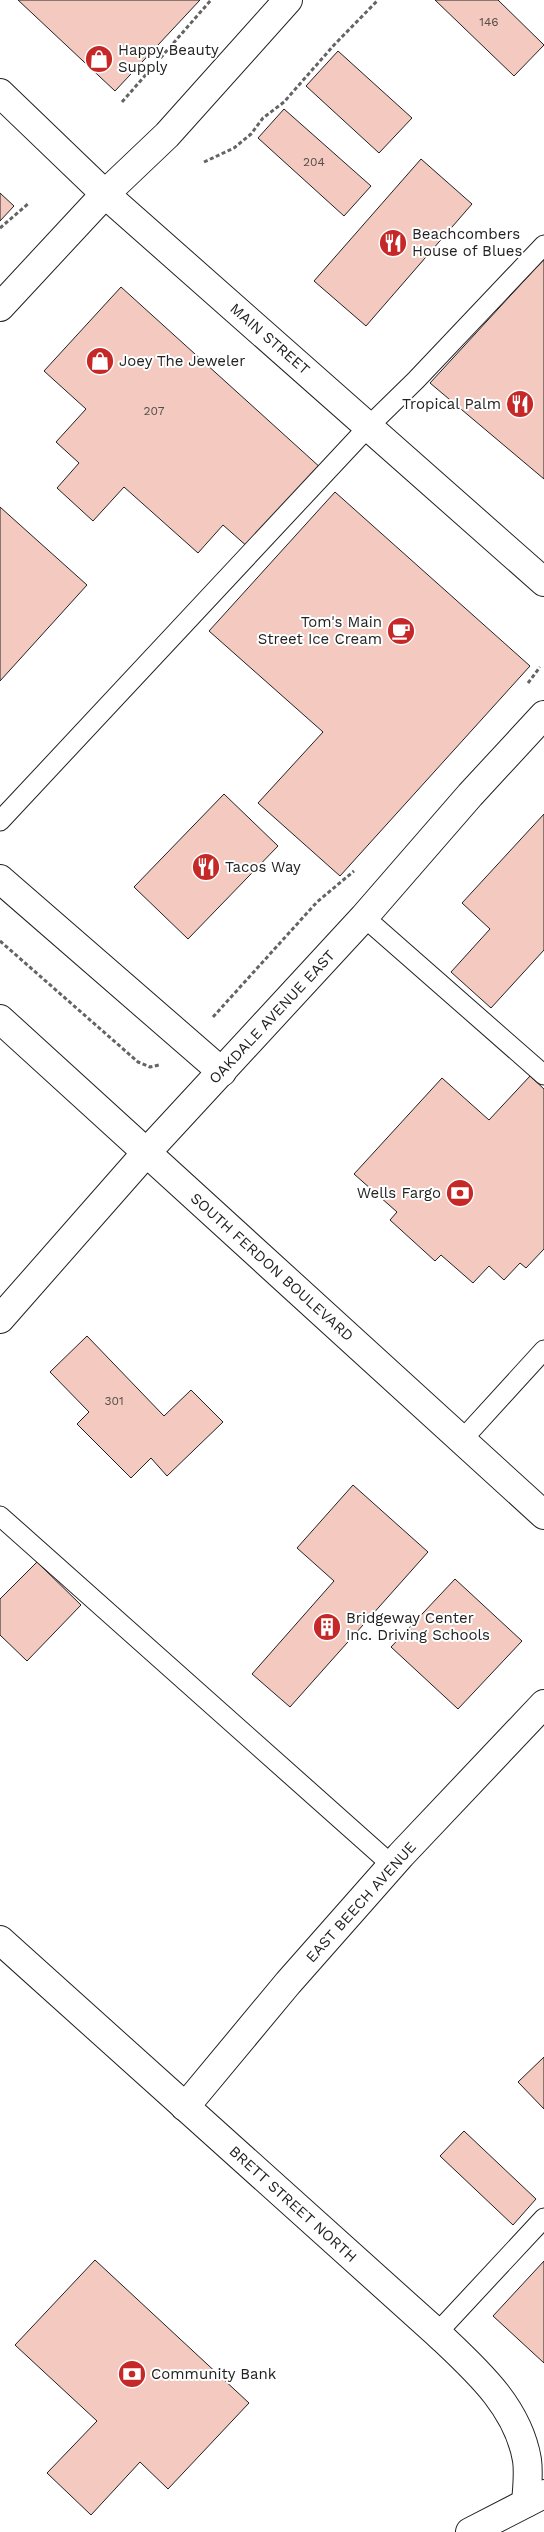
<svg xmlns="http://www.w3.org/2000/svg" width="544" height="2532" font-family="'Work Sans',sans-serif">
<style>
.building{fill:#f3c9c0;stroke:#222}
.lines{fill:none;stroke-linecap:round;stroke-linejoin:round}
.service-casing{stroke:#222;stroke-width:21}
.minor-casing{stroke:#222;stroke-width:30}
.tertiary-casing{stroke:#222;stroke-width:30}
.primary-casing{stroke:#222;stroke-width:30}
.path{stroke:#646464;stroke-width:3;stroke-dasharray:4 2.5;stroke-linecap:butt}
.service{stroke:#fff;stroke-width:19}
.minor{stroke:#fff;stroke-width:28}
.tertiary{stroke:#fff;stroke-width:28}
.primary{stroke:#fff;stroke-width:28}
.labels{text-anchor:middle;stroke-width:4;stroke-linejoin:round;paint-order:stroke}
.number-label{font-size:12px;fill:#564c4a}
.poi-label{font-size:15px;fill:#222;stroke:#fff;text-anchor:start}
.street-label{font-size:15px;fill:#222;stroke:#fff}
</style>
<rect width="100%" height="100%" fill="#fff"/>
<g class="building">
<path d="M 18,0 L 200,0 L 115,91 Z"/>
<path d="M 435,0 L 498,0 L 544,45 L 514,76 Z"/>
<path d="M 338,51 L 412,118 L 379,153 L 306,86 Z"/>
<path d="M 284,109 L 371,186 L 344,216 L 258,138 Z"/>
<path d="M 421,159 L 472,204 L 366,326 L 314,281 Z"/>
<path d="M 0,193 L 14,206 L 0,221 Z"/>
<path d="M 544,259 L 544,479 L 430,383 Z"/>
<path d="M 121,287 L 322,469 L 249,548 L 223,525 L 198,553 L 124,487 L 93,521 L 57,488 L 79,463 L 56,442 L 86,409 L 44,371 Z"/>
<path d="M 335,492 L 530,666 L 340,876 L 258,803 L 323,732 L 209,631 Z"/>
<path d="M 0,507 L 87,585 L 0,681 Z"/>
<path d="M 224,794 L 278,846 L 188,939 L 134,887 Z"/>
<path d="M 544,814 L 544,950 L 491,1008 L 451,972 L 490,929 L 462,903 Z"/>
<path d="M 530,1076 L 544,1089 L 544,1249 L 526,1268 L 520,1263 L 504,1280 L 489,1266 L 473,1283 L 441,1255 L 435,1261 L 390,1220 L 397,1212 L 354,1174 L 442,1078 L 489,1120 Z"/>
<path d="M 87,1336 L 164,1416 L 191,1390 L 223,1422 L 167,1476 L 151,1458 L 131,1478 L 77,1424 L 89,1412 L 50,1372 Z"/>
<path d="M 353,1485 L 428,1552 L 290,1707 L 252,1674 L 334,1581 L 297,1548 Z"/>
<path d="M 37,1562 L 81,1605 L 27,1661 L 0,1635 L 0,1599 Z"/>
<path d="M 455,1579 L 522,1641 L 458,1709 L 391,1647 Z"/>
<path d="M 544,2057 L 544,2109 L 518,2082 Z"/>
<path d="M 464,2131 L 536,2199 L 513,2225 L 440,2156 Z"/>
<path d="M 95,2260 L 249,2403 L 168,2489 L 140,2462 L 91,2515 L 47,2473 L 97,2421 L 15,2345 Z"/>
<path d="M 544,2261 L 544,2363 L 493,2316 Z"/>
</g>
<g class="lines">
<defs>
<g id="service">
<path d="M 0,821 L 370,425 L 416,380 L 544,245"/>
<path d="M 364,917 L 544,1075"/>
<path d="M 461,1441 L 544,1350"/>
<path d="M 0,1516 L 393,1866"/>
<path d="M 437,2333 L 544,2218"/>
</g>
<g id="minor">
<path d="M 0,307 L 105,194 L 167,135 L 288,0"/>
<path d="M 0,879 L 222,1072"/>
<path d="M 0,1319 L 146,1153 L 364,917 L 470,795 L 544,715"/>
<path d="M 0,1940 L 437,2333 C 475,2369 518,2406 527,2460 C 529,2474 527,2489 526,2503"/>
<path d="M 185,2107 L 288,1983 L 401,1855 L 544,1704"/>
</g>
<path id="tertiary" d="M 0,93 L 105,194 L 544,582"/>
<g id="primary">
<path d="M 0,1019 L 544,1515"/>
<path d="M 470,2532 L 544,2494"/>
</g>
</defs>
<use href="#service" class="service-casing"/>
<use href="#minor" class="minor-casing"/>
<use href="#tertiary" class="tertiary-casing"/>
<use href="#primary" class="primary-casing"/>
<g class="path">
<path d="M 122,102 L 211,0"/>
<path d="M 204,162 L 234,148 L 251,134 L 263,118 L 284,102 L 334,45 L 378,0"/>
<path d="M 0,228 L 29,203"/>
<path d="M 528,683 L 540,667"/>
<path d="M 0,941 L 138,1062 L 150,1067 L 159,1065"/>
<path d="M 213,1017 L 317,902 L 354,871"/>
</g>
<use href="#service" class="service"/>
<use href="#minor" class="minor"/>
<use href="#tertiary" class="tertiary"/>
<use href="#primary" class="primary"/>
</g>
<defs>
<symbol id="shop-disc" viewBox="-11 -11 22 22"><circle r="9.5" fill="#c62828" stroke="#fff"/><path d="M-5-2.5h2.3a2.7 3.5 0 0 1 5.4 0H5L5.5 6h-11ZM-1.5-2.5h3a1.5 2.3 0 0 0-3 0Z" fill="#fff"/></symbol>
<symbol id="restaurant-disc" viewBox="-11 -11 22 22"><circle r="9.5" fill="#c62828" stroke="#fff"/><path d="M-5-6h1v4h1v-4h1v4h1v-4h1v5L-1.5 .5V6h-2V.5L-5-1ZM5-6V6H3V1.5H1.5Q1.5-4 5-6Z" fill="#fff"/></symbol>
<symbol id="cafe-disc" viewBox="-11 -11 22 22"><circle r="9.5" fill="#c62828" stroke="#fff"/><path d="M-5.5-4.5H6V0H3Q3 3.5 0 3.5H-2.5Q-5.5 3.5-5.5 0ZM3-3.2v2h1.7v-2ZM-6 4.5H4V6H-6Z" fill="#fff"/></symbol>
<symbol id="bank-disc" viewBox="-11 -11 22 22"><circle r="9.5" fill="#c62828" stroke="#fff"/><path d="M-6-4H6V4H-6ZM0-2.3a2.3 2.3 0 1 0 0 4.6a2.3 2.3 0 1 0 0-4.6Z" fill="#fff"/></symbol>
<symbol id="building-disc" viewBox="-11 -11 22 22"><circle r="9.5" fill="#c62828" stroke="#fff"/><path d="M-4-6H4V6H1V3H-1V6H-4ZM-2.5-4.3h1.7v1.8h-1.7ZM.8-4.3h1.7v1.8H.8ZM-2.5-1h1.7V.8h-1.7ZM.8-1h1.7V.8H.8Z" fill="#fff"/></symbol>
</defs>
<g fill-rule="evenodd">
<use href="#shop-disc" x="83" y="43" width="32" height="32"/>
<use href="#restaurant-disc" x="377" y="227" width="32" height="32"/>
<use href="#shop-disc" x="84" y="345" width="32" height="32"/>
<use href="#restaurant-disc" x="504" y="388" width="32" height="32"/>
<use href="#cafe-disc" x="385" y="615" width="32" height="32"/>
<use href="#restaurant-disc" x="190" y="851" width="32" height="32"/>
<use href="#bank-disc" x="444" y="1177" width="32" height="32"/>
<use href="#building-disc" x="311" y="1611" width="32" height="32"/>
<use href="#bank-disc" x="116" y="2358" width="32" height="32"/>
</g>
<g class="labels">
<g class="number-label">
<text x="489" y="26">146</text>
<text x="314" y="166">204</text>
<text x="154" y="415">207</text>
<text x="114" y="1405">301</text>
</g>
<g class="poi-label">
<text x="118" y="55">Happy Beauty<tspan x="118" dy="17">Supply</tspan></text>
<text x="412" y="239">Beachcombers<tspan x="412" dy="17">House of Blues</tspan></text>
<text x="119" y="366">Joey The Jeweler</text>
<text x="501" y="409" text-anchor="end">Tropical Palm</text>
<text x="382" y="627" text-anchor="end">Tom's Main<tspan x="382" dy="17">Street Ice Cream</tspan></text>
<text x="225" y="872">Tacos Way</text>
<text x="441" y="1198" text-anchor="end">Wells Fargo</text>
<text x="346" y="1623">Bridgeway Center<tspan x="346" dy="17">Inc. Driving Schools</tspan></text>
<text x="151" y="2379">Community Bank</text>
</g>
<g class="street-label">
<text transform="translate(270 339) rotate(41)" y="5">MAIN STREET</text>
<text transform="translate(272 1017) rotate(-47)" y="5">OAKDALE AVENUE EAST</text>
<text transform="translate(272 1267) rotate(42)" y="5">SOUTH FERDON BOULEVARD</text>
<text transform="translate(361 1902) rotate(-48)" y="5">EAST BEECH AVENUE</text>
<text transform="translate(293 2204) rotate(42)" y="5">BRETT STREET NORTH</text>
</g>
</g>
</svg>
